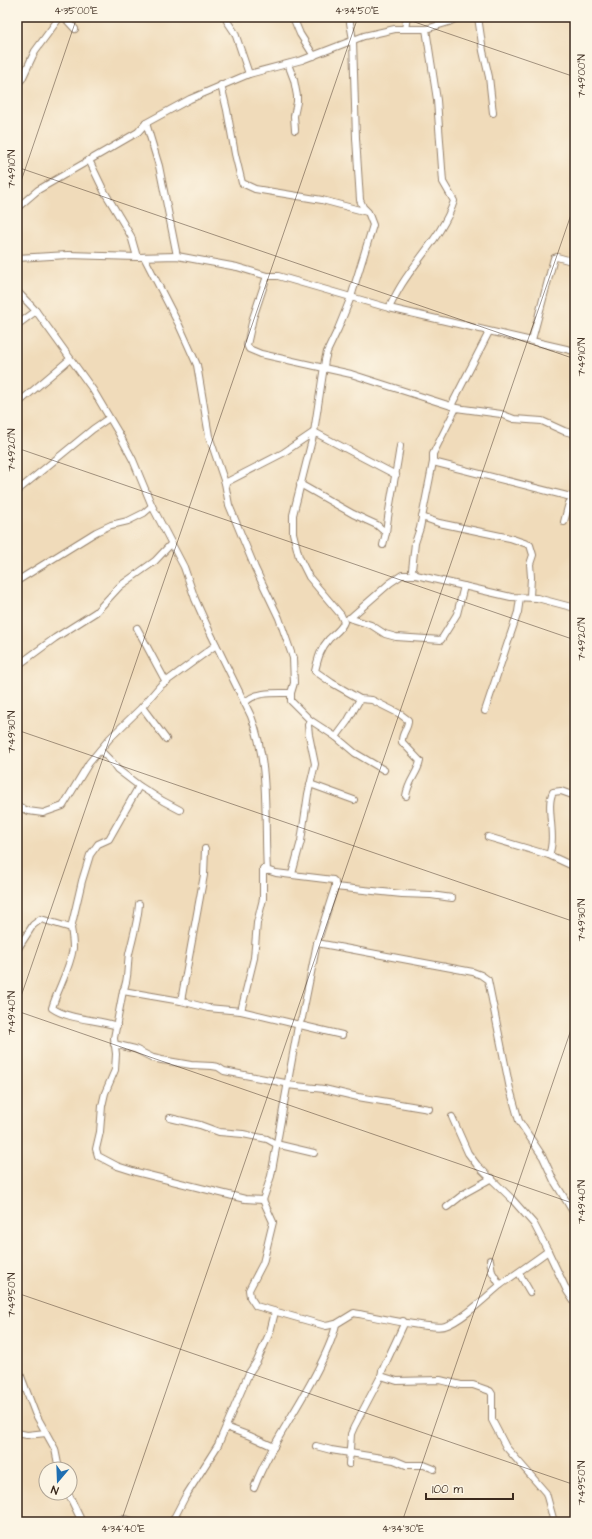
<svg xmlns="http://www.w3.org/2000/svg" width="592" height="1539" font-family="'Architects Daughter',sans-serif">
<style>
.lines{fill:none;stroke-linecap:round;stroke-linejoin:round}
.minor-casing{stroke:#96826c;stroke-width:8}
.minor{stroke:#fff;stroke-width:6}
.ticks{fill:none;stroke:#3b2a1e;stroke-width:1;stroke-opacity:0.45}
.neatline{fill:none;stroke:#3b2a1e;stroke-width:1.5}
.ticks-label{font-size:10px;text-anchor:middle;fill:#3b2a1e}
</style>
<rect width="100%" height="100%" fill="#fcf5e5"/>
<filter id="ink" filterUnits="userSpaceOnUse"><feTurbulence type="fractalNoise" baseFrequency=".025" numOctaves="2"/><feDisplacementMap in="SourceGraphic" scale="8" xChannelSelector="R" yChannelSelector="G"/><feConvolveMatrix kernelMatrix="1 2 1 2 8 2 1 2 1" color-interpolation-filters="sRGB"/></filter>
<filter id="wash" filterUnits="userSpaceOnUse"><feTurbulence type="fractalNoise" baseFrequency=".012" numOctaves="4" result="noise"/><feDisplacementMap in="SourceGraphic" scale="16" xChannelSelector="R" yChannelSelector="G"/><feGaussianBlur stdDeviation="0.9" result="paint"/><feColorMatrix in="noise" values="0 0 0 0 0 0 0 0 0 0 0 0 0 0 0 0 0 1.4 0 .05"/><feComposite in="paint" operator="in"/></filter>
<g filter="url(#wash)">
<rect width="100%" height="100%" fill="#f0dbba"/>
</g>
<g filter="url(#ink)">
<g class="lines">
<defs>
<g id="minor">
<path d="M 64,17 L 75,29"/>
<path d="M 293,17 L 300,34 L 314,56"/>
<path d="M 349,17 L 353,40 L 356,138 L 360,200 L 363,207 L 368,212 L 373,225 L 351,297 L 338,329 L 327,352 L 325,360 L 314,432 L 293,515 L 293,533 L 299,557 L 309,577 L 341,615 L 344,622 C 341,630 335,633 329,639 C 320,649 318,659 315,671 L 332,683 L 360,699 L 372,700 L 400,714 L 408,720 C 409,728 401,733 402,742 L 420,761 C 418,773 408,781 406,796"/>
<path d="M 478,17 L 483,51 L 489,77 L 493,113"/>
<path d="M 227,21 L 235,33 L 249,74"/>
<path d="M 405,29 L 407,17"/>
<path d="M 288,64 L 294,80 L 297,96 L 297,102 L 294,116 L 295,130"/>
<path d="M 17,84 L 22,79 L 35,51 L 60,17"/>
<path d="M 221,85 L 227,110 L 235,154 L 242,183 L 255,189 L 322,200 L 367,212"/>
<path d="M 146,123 L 159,166 L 177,256"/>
<path d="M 89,160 L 104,191 L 131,236 L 137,257"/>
<path d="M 17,208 L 38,190 L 138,132 L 146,123 L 190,99 L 249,74 L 302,60 L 364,36 L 395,29 L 426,29 L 449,22 L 459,17"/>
<path d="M 144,257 L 179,325 L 197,365 L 209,436 L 225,483 L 229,505 L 255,568 L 279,618 L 293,658 L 294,683 L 291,693 L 291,701 L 310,720 L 308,725 L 309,735 L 315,764 L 308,794 L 301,841 L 292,874"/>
<path d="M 17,258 L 68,255 L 137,257 L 177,256 L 237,267 L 267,276 L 278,276 L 389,308 L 575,351"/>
<path d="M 267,276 L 253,318 L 247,345 L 249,349 L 261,354 L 351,374 L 451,406 L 456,408 L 501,414 L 514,419 L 542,421 L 564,431 L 575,434"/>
<path d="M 17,291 L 36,311 L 62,347 L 93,390 L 118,432 L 133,460 L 152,506 L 184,567 L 195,599 L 208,628 L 251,716 C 270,765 264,819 267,871 L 265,870"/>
<path d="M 389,308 C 393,300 397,292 402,284 C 419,257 444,232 454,201 L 443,182 L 437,100 L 426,29"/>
<path d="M 17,325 L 36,311"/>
<path d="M 532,340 L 554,258 L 557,257 L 575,262"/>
<path d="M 17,404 L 70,359"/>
<path d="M 451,406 L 489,332"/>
<path d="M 456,408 L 433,454 L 433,462 L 575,498"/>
<path d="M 225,483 L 283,453 L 314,432 L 396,475"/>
<path d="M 300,484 L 353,514 L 377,525 L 386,533 L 383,545"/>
<path d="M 17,491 L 93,429 L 109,418"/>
<path d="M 422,517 L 439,523 L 510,538 L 530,545 L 533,555 L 530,564 L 531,577 L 530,597"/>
<path d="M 564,522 L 569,503 L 573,498"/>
<path d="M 386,533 C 389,504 396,475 400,446"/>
<path d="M 416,575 L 412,570 L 415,543 L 420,528 L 433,462"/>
<path d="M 17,581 L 96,532 L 111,525 L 128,521 L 144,513 L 152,506"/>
<path d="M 349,618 L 371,625 L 385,634 L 396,637 L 441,640 L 457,614 L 464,586"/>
<path d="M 350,618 L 390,583 L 402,575 L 416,575 L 511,597 L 537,598 L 575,608"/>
<path d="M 137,628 L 166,682"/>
<path d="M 17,666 L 55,638 L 96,612 L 120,586 L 155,561 L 171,544"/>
<path d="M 245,703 C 254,691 277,693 291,693"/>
<path d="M 142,707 L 166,739"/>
<path d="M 485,711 L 518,612 L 520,598"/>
<path d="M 310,720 L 336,737 L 347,722 L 360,699"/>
<path d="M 336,737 L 355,753 L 384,770"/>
<path d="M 100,750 L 112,762 L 117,769 L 138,785 L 163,801 L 180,810"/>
<path d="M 310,784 L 354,800"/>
<path d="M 17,806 L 28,811 L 43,813 L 63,806 L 89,763 L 110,738 L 142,707 L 160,686 L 216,645"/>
<path d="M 488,837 L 549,855 C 557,835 545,807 553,792 L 561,791 L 575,796"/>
<path d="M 549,855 L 575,867"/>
<path d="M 263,869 L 263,899 L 257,923 L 254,958 L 241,1011 L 342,1035"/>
<path d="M 335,887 L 402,894 L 431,895 L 452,898"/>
<path d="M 139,904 C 138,921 133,937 129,954 C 127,966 129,980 123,991 L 181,1001 L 208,1008 L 241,1011"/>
<path d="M 71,928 L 82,881 L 90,855 L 98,844 L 109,839 L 139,786"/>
<path d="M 317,943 L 473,972 L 481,975 L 488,980 L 510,1089 L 519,1121 L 543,1157 L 554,1181 L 575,1215"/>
<path d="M 17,950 L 33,925 L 41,919 L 71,928 C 72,934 73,941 73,948 C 70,969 58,988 52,1008 C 69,1020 97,1019 117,1026"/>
<path d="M 123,991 L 114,1038 L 116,1054 L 115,1070 L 105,1093 L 102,1106 L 100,1132 L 96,1149 L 98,1156 L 117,1166 L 136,1172 L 245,1199 L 263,1200 L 271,1176 L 298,1026 L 302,1018 L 317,943 L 335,887 L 335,882 L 333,880 L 276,873 L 263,869"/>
<path d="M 181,1001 L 204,875 L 205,849"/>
<path d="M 114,1044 L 135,1049 L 153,1058 L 162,1060 L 191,1065 L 212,1066 L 218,1067 L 224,1071 L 285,1083 L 287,1085 L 324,1089 L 358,1097 L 429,1109"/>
<path d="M 452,1117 L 468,1153 L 477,1165 L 511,1198 L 534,1224 L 548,1251 L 567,1291 L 575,1303"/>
<path d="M 170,1118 L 200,1125 L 219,1132 L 243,1134 L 267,1139 L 276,1144 L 314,1153"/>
<path d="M 263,1200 L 273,1222 L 263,1263 L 249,1290 L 250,1297 L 256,1306 L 326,1326 L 336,1324 L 354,1313 C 371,1316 432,1330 445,1326 C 461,1321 485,1298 499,1286 C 515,1274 532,1263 548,1251"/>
<path d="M 447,1207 L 465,1193 L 492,1178"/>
<path d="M 490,1260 L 492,1272 L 500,1285"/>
<path d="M 519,1273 L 530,1292"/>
<path d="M 17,1366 L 35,1413 L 55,1449 L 59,1469"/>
<path d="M 381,1376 L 397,1381 L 440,1380 L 461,1385 L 473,1385 L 490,1391 L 492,1394 L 492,1420 L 506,1447 L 546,1493 L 554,1522"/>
<path d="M 226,1427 L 250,1436 L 274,1447"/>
<path d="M 17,1433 L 27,1435 L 46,1433"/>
<path d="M 316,1446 L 331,1450 L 394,1460 L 406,1465 L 424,1465 L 434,1469"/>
<path d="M 349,1464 L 351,1434 L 354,1427 L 381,1376 L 382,1371 L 403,1326 L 403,1321"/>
<path d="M 254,1488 C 270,1446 298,1409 318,1369 C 325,1355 333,1340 336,1324"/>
<path d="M 68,1493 L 82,1522"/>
<path d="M 102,1522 L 125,1519 L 136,1522"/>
<path d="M 172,1522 L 185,1497 L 218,1445 L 249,1373 L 257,1361 L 270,1332 L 275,1312"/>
</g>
</defs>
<use href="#minor" class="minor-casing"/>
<use href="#minor" class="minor"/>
</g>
</g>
<path class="ticks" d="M 400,17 L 575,77M 17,167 L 575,359M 17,193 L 77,17M 17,448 L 575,640M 17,730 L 575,922M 17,1008 L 358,17M 17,1011 L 575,1204M 17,1293 L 575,1485M 121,1522 L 575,203M 402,1522 L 575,1018"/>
<rect width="592" height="1539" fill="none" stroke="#fcf5e5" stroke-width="44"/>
<g transform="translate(58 1481) rotate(199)"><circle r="19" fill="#fcf5e5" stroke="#afa495"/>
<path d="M0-3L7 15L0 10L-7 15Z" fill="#1f6fb2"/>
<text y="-6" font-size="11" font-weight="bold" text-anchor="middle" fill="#3b2a1e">N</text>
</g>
<path d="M426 1493v6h87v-6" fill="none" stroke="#3b2a1e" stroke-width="2"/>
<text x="432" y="1493" font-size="12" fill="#3b2a1e" stroke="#fcf5e5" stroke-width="3" paint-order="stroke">100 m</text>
<rect x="22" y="22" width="548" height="1495" class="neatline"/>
<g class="ticks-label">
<text x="76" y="14">4°35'00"E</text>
<text x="357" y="14">4°34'50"E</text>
<text transform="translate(581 76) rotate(-90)" y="4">7°49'00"N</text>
<text transform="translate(11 169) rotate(-90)" y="4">7°49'10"N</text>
<text transform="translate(581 357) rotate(-90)" y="4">7°49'10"N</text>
<text transform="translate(11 450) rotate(-90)" y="4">7°49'20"N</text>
<text transform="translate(581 639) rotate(-90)" y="4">7°49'20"N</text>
<text transform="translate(11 732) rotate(-90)" y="4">7°49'30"N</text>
<text transform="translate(581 920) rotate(-90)" y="4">7°49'30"N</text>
<text transform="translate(11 1013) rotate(-90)" y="4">7°49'40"N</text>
<text transform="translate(581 1202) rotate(-90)" y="4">7°49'40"N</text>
<text transform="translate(11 1295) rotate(-90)" y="4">7°49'50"N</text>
<text transform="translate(581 1483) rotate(-90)" y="4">7°49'50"N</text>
<text x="123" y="1532">4°34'40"E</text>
<text x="403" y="1532">4°34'30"E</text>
</g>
</svg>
